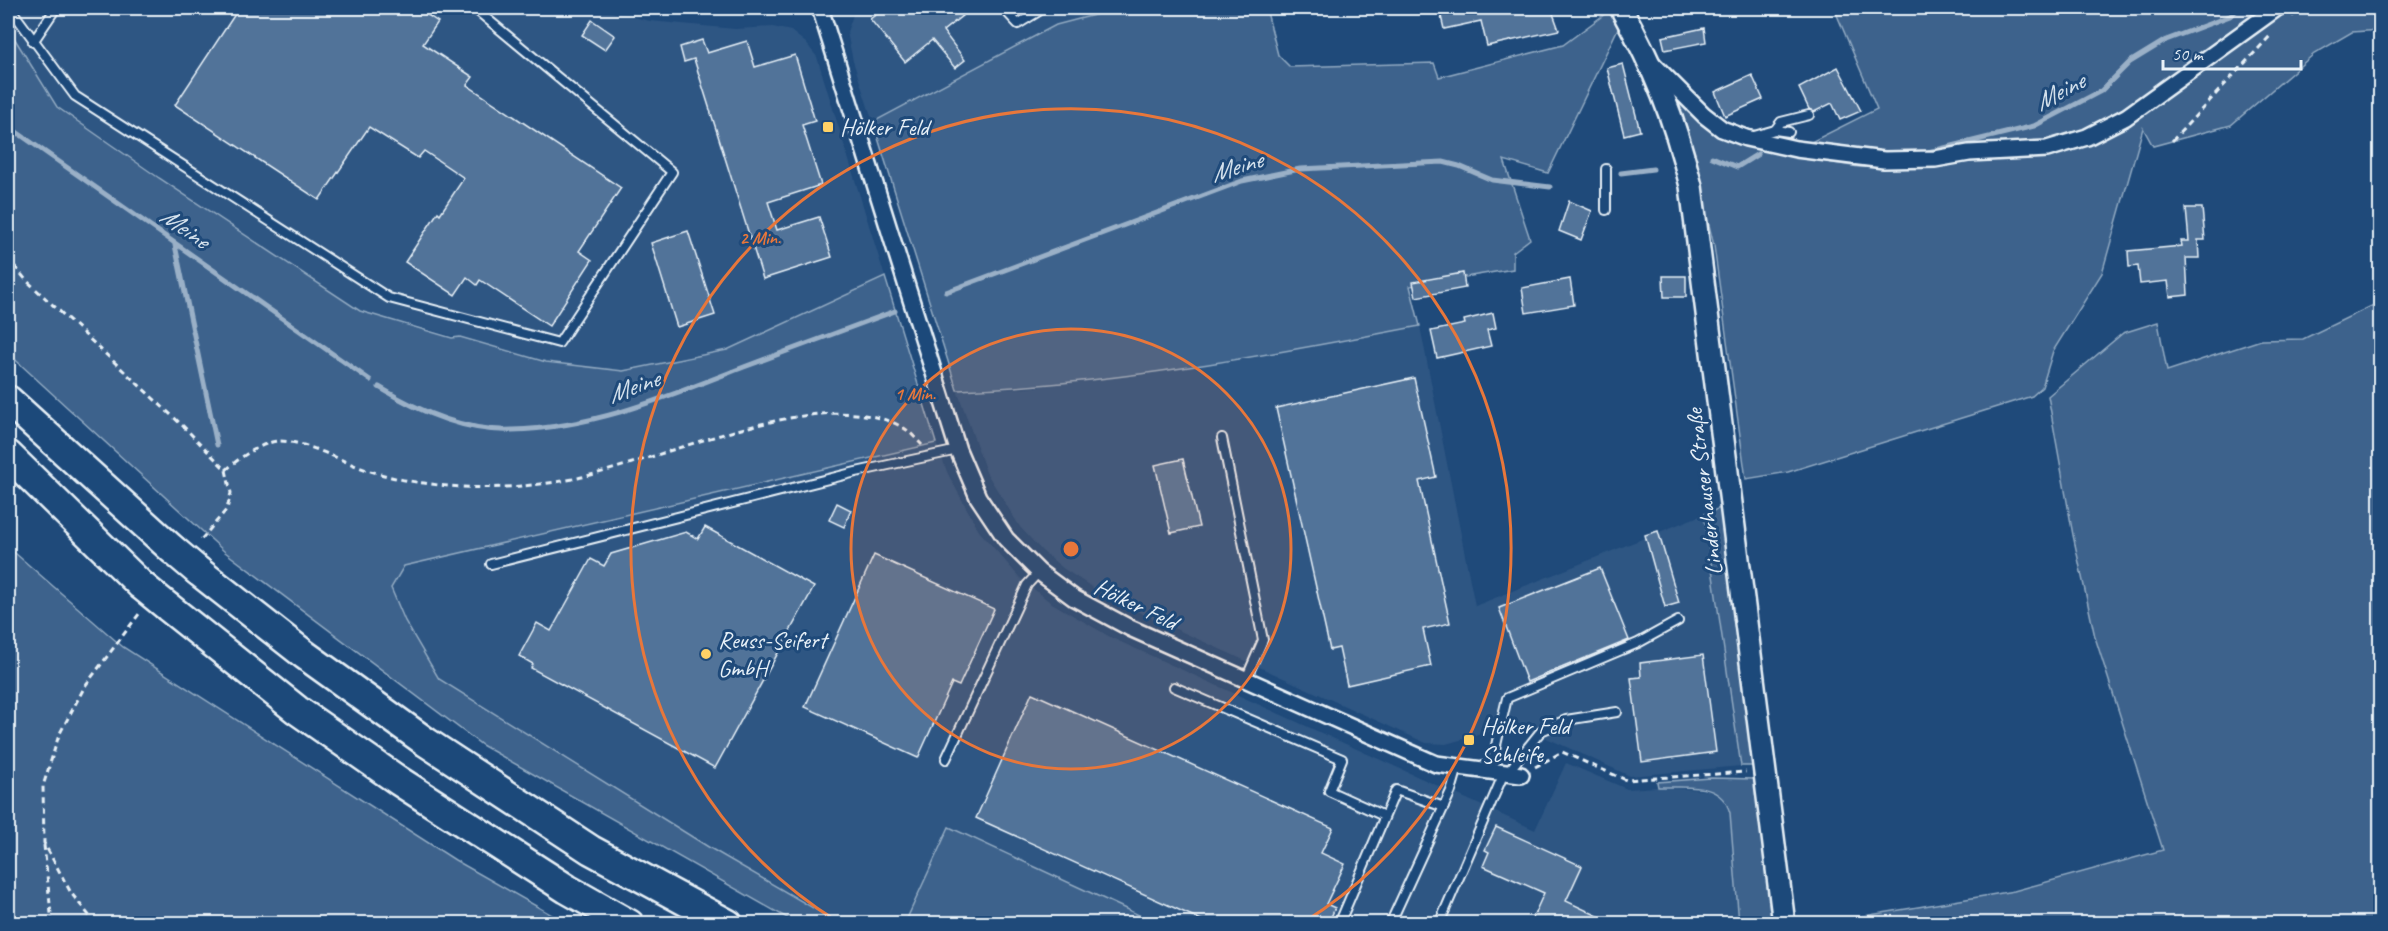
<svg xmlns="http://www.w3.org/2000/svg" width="2388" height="931" font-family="Caveat,sans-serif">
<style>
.built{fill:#2e5683}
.green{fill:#3c628c;stroke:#92aac2;stroke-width:1.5}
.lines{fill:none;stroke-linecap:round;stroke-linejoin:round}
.stream{stroke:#9ab0c7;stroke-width:5}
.building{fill:#517399;stroke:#e8f1f8;stroke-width:1.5}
.lane-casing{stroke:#e8f1f8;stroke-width:12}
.street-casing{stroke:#e8f1f8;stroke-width:20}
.secondary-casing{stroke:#e8f1f8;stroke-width:26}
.highway-casing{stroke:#e8f1f8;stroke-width:33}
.path{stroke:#e8f1f8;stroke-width:3;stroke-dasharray:6 4.5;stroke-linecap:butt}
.lane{stroke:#1f4a7a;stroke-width:8}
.street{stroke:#1f4a7a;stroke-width:15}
.secondary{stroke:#1f4a7a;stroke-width:21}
.highway{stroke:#1f4a7a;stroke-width:28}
.highway-bridge-casing{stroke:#e8f1f8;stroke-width:33;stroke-linecap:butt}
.highway-bridge{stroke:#1f4a7a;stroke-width:28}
.ring{fill:none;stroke:#e8773b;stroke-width:3}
.poi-dot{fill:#ffd166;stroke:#1f4a7a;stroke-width:2}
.labels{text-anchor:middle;stroke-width:6;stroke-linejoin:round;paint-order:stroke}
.poi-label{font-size:24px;fill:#e8f1f8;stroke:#1f4a7a;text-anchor:start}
.street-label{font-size:24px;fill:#e8f1f8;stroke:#1f4a7a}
.water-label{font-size:26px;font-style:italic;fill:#d4e1ec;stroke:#1f4a7a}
.centre{fill:#e8773b;stroke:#1f4a7a;stroke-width:3}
.ring-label{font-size:18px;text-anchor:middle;font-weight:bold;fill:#e8773b;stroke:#1f4a7a;stroke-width:6;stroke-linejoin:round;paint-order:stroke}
</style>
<rect width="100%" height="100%" fill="#1f4a7a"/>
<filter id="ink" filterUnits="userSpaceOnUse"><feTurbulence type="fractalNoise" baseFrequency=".0167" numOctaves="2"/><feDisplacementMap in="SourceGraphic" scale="12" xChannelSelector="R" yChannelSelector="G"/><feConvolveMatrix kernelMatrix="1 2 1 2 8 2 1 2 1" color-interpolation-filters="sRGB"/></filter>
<g filter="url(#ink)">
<g class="built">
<path d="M 8,8 L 596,8 L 650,21 L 735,29 L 773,27 L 791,31 L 806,43 L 817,57 L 885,277 L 727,350 L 623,371 L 546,362 L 361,311 L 159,178 L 57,107 L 8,28 Z"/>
<path d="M 859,8 L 1121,8 L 1056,25 L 873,122 L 853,61 L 847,32 L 853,15 Z"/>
<path d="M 1420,326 L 1475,606 L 1704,514 L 1741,766 L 1630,776 L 1516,724 L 1446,744 L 1426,743 L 1112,600 L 1064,569 L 1042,551 L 1020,527 L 986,472 L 957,390 L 1027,388 L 1276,353 Z"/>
<path d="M 936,443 L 948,474 L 979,531 L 1020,578 L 1050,602 L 1112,638 L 1535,830 L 1566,763 L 1627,789 L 1658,787 L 1716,791 L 1727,800 L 1730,813 L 1739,923 L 1156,923 L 950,827 L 905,923 L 839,923 L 710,848 L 439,679 L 405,621 L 391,588 L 404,566 Z"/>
</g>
<g class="green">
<path d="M 1121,8 L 1266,8 L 1278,55 L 1290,67 L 1434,63 L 1439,77 L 1563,45 L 1613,8 L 1621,22 L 1548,173 L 1504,160 L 1530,239 L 1513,252 L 1513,269 L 1410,286 L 1420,326 C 1268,355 1112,385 957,390 L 873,122 L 1056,25 Z"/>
<path d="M 1834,8 L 2380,8 L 2380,30 L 2352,32 L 2314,54 L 2231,125 L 2153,146 L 2143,128 L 2102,273 L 2053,351 L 2042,387 L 2032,396 L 1788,472 L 1746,479 L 1714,246 L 1698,179 L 1670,86 L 1696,118 L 1721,136 L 1788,156 L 1859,167 L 1913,168 L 1809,143 L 1877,109 Z"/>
<path d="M 8,28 L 57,107 L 159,178 L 360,311 L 452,338 L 460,337 L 546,362 L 623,371 L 727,350 L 885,277 L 936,443 L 404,566 L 391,588 L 405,621 L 439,679 L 710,848 L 839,923 L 796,923 L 482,745 L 225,552 L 8,353 Z"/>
<path d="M 2380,302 L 2380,923 L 1822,923 L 2014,891 L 2163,850 L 2095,637 L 2073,535 L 2048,396 L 2123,333 L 2158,322 L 2167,371 L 2261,340 L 2303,339 Z"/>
<path d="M 1723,507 L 1753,766 L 1741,766 L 1704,514 Z"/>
<path d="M 8,547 L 123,647 L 455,860 L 566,923 L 8,923 Z"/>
<path d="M 1711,778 L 1755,779 L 1774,923 L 1739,923 L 1730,813 C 1721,780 1685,788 1658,787 L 1657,782 Z"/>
<path d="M 949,827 L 1156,923 L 905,923 Z"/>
</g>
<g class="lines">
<g class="stream">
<path d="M 8,126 L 370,380"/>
<path d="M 1928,152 L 2034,126 L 2101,91 L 2130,62 L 2166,40 L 2230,16 L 2239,8"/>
<path d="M 1712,157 L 1737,167 L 1758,154"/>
<path d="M 1621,173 L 1653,169"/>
<path d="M 175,245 L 217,445"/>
<path d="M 946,292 L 1242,181 L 1300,169 L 1443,162 L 1459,166 L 1492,180 L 1550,187"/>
<path d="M 379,387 C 418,411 464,432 512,430 C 595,428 669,396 744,367 C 794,348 845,330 895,311"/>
</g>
</g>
<g class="building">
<path d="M 239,8 L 417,8 L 438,22 L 423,44 L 473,77 L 467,85 L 621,188 L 579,251 L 592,260 L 549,326 L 480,280 L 477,285 L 467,277 L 455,295 L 405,262 L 438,212 L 440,214 L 464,178 L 424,151 L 418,158 L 369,127 L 319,200 L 175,105 Z"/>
<path d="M 885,8 L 972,8 L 943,31 L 965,60 L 955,68 L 932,40 L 905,62 L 870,19 Z"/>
<path d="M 1460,8 L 1551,8 L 1559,30 L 1487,46 L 1481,21 L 1444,29 L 1440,12 Z"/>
<path d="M 592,20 L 615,36 L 605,50 L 582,35 Z"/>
<path d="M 1704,28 L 1706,42 L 1665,50 L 1662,37 Z"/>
<path d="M 702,40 L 707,53 L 747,41 L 755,67 L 795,55 L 815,121 L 802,125 L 821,185 L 768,202 L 777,230 L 819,217 L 832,257 L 763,279 L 694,59 L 684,62 L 680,47 Z"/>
<path d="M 1623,64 L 1640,131 L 1624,135 L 1607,68 Z"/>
<path d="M 1838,67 L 1861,111 L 1840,120 L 1832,103 L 1814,112 L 1809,109 L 1799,88 Z"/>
<path d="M 1752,75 L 1763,99 L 1725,116 L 1715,92 Z"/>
<path d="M 1569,201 L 1592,211 L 1581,240 L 1559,231 Z"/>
<path d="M 2186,208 L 2202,208 L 2205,240 L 2198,240 L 2199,258 L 2186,258 L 2188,295 L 2170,297 L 2168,281 L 2140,284 L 2138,266 L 2129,267 L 2128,251 L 2182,246 L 2181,241 L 2189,241 Z"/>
<path d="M 688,231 L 715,315 L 677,327 L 651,243 Z"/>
<path d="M 1463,273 L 1465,288 L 1416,297 L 1413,282 Z"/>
<path d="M 1663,276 L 1686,276 L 1686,297 L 1664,297 Z"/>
<path d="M 1570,279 L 1574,305 L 1526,313 L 1522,288 Z"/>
<path d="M 1493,313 L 1496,328 L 1487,330 L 1491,346 L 1437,358 L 1431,331 L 1465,324 L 1464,320 Z"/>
<path d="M 1414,378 L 1436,477 L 1419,481 L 1450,623 L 1423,629 L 1431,666 L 1347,685 L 1339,648 L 1330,650 L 1276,408 Z"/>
<path d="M 1183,459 L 1199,527 L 1171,533 L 1155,465 Z"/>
<path d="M 837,503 L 851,510 L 844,527 L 829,520 Z"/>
<path d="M 705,527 L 814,587 L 715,768 L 531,668 L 533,664 L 519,656 L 537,623 L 551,631 L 591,559 L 604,566 L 611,554 L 686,532 L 698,539 Z"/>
<path d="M 1658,531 L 1679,603 L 1665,607 L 1645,535 Z"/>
<path d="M 874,555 L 994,609 L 959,686 L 952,683 L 918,758 L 805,707 Z"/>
<path d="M 1600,568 L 1629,640 L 1527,682 L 1499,608 Z"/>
<path d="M 1703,655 L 1716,752 L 1642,762 L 1631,678 L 1641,677 L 1640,663 Z"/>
<path d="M 1032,693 L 1333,828 L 1321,853 L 1345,864 L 1326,904 L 1335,908 L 1328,924 L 1210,924 L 976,818 Z"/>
<path d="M 1496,827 L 1582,866 L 1566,901 L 1615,924 L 1530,924 L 1544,893 L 1483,866 L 1489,852 L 1485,850 Z"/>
</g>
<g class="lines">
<defs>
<g id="lane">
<path d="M 10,8 L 75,96 L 389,298 L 559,343 L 672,172 L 474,8"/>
<path d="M 1003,8 L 1018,24 L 1044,8"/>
<path d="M 33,42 L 56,8"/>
<path d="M 1775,130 L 1789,132"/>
<path d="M 1754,136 L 1775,130 L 1781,122 L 1809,115"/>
<path d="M 1606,169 L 1606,210"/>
<path d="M 1222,438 L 1263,640 L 1246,679"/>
<path d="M 491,564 L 856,472 L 958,450"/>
<path d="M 1174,687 L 1342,759 L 1329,791 L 1384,816"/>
<path d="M 946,759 L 1027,585 L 1039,572"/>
<path d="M 1490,771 L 1507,698 L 1638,643 L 1678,621"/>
<path d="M 1508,772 L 1541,731 L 1566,720 L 1617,712"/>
<path d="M 1339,924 L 1396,790 L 1444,807"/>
<path d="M 1390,924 L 1451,791 L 1458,767"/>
<path d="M 1439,924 L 1504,773"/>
</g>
<g id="street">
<path d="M 820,8 L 958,450 L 978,497 L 1006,539 L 1039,572 L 1074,598 L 1130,628 L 1436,764 L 1521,775"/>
<path d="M 1652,63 L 1704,115 L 1722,129 L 1746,138 L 1796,149 L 1884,160 L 1935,159 L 1969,153 L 2047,149 L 2087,137 L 2126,117 L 2277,8"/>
</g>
<path id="secondary" d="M 1621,8 C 1655,70 1674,117 1691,186 L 1784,924"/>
<g id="highway">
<path d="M 8,400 L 172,549"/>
<path d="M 8,455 L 141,585"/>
<path d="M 198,571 L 305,655 L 426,742 L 591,850 L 728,924"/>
<path d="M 168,607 L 297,710 L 399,781 L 567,889 L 629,924"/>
</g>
</defs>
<use href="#lane" class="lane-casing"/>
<use href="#street" class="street-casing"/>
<use href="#secondary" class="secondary-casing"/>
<use href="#highway" class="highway-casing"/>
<g class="path">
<path d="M 2292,16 L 2302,8"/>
<path d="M 2172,141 L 2271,35"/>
<path d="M 8,258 L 26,280 L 183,426 L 226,470 L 231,493 L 227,509 L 199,542"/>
<path d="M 226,470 C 239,458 255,447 272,442 C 298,436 342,462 367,470 C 386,476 405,481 424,483 C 474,491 528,488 578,478 C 664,460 821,382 902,427 C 910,431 916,439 922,445"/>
<path d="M 1535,767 L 1562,752 L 1626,780 L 1746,772"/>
<path d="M 44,845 L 52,924"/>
<path d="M 96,924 L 71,893 L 44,843 L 43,786 L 59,735 L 85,686 L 139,614"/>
</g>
<use href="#lane" class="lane"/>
<use href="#street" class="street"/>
<use href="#secondary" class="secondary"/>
<use href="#highway" class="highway"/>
<defs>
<g id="highway-bridge">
<path d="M 172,549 L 198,571"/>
<path d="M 141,585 L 168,607"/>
</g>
</defs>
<use href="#highway-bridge" class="highway-bridge-casing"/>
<use href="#highway-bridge" class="highway-bridge"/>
</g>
</g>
<circle cx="1071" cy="549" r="220" fill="#e8773b" fill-opacity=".12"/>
<g class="ring">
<circle cx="1071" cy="549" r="220"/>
<path d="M838 922A440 440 0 1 1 1304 922"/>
</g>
<g class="poi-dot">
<rect x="822" y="121" width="12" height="12" rx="3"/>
<circle cx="706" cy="654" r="6"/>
<rect x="1463" y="734" width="12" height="12" rx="3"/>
</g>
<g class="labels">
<g class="poi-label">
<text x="840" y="135">Hölker Feld</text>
<text x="718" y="648">Reuss-Seifert<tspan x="718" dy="28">GmbH</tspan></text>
<text x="1481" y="734">Hölker Feld<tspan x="1481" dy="28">Schleife</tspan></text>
</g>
<g class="street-label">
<text transform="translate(1704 492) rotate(-97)" y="8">Linderhauser Straße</text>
<text transform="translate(1136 604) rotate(26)" y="8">Hölker Feld</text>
</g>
<g class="water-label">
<text transform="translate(2059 91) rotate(-28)" y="9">Meine</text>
<text transform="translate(1236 166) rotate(-17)" y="9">Meine</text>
<text transform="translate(185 227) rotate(35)" y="9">Meine</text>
<text transform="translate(633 386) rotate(-20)" y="9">Meine</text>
</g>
</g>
<circle cx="1071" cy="549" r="9" class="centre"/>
<g class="ring-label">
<text x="760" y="244">2 Min.</text>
<text x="915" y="400">1 Min.</text>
</g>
<rect width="2388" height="931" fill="none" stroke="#1f4a7a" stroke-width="30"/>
<rect x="15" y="15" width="2358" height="901" fill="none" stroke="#e8f1f8" stroke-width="2" filter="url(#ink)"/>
<path d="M2163 60v9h138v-9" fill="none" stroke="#e8f1f8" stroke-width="3"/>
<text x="2172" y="60" font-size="18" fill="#e8f1f8" stroke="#1f4a7a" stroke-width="4.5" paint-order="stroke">50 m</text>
</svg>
